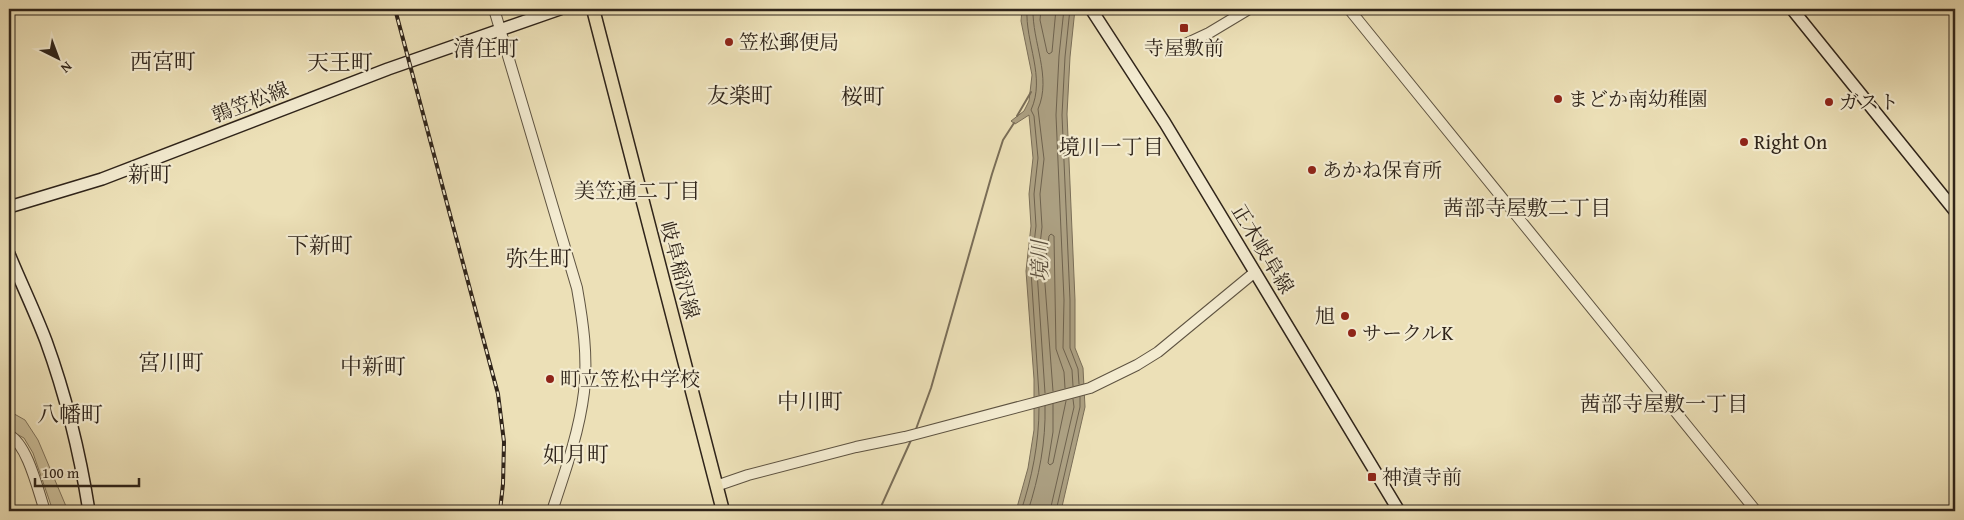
<svg xmlns="http://www.w3.org/2000/svg" width="1964" height="520" font-family="'Gentium Book Plus','Noto Serif JP',serif">
<style>
.green{fill:#ccc09c;stroke:#7e725b}
.water{fill:#aca082;stroke:#7a6e58}
.lines{fill:none;stroke-linecap:round;stroke-linejoin:round}
.shore{stroke:#6e624e;stroke-width:1}
.stream{stroke:#7a6e58;stroke-width:2}
.tertiary-casing{stroke:#5e5341;stroke-width:12}
.secondary-casing{stroke:#2f241a;stroke-width:14}
.primary-casing{stroke:#2f241a;stroke-width:15}
.tertiary{stroke:#f3ebd0;stroke-width:10}
.secondary{stroke:#f3ebd0;stroke-width:11}
.primary{stroke:#ece0b7;stroke-width:12}
.rail-casing{stroke:#2f241a;stroke-width:4}
.rail{stroke:#f3ebd0;stroke-width:2;stroke-dasharray:5.5;stroke-linecap:butt}
.poi-dot{fill:#8f2418;stroke:#f3ebd0;stroke-width:2}
.labels{text-anchor:middle;stroke-width:4.5;stroke-linejoin:round;paint-order:stroke}
.poi-label{font-size:20px;fill:#2f241a;stroke:#f3ebd0;text-anchor:start}
.street-label{font-size:20px;fill:#2f241a;stroke:#f3ebd0}
.neighbourhood-label{font-size:21px;fill:#2f241a;stroke:#f3ebd0}
.water-label{font-size:21px;font-style:italic;fill:#5b4f3e;stroke:#f3ebd0}
.quarter-label{font-size:22px;fill:#2f241a;stroke:#f3ebd0}
</style>
<rect width="100%" height="100%" fill="#ece0b7"/>
<filter id="stains"><feTurbulence type="fractalNoise" baseFrequency=".004" numOctaves="4"/><feColorMatrix values="0 0 0 0 .2 0 0 0 0 .09 0 0 0 0 .02 0 0 0 .5 -.17"/></filter>
<radialGradient id="worn" r=".72"><stop offset=".6" stop-color="#630" stop-opacity="0"/><stop offset="1" stop-color="#630" stop-opacity=".3"/></radialGradient>
<path class="green" d="M 9,411 L 25,420 L 38,440 L 68,511 L 53,511 L 33,453 L 24,438 L 9,430 Z"/>
<path class="water" d="M 1022,9 L 1075,9 L 1070,57 L 1067,114 L 1075,300 L 1075,348 L 1083,368 L 1085,407 L 1061,511 L 1016,511 L 1028,468 L 1034,430 L 1034,379 L 1026,271 L 1031,226 L 1029,194 L 1033,158 L 1029,115 L 1015,124 L 1011,121 L 1024,111 L 1029,101 L 1032,75 L 1021,21 Z"/>
<g class="lines">
<g class="shore">
<path d="M 1027,9 C 1025,43 1046,77 1031,110 L 1034,116 L 1038,158 L 1034,194 L 1036,226 L 1031,271 L 1039,395"/>
<path d="M 1033,9 C 1032,42 1052,77 1038,109 L 1044,159 L 1040,194 L 1042,227 L 1037,271 L 1045,393"/>
<path d="M 1041,9 L 1040,20 L 1047,52 L 1049,54 L 1052,52 L 1056,9"/>
<path d="M 1064,9 L 1059,56 L 1056,115 L 1064,300 L 1063,348 L 1072,370 L 1073,386"/>
<path d="M 1070,9 L 1065,57 L 1062,115 L 1070,300 L 1070,348 L 1078,369 L 1079,384"/>
<path d="M 1053,391 L 1044,271 L 1049,236 L 1051,234 L 1054,236 L 1056,349 L 1064,372 L 1065,388"/>
<path d="M 1053,404 L 1053,432 L 1048,463 L 1050,465 L 1053,463 L 1066,401"/>
<path d="M 1021,511 C 1032,478 1039,443 1039,408"/>
<path d="M 1028,511 C 1039,477 1046,442 1045,406"/>
<path d="M 1050,511 L 1074,407 L 1073,399"/>
<path d="M 1056,511 L 1080,407 L 1080,397"/>
</g>
<g class="stream">
<path d="M 1017,116 L 1031,92"/>
<path d="M 916,429 L 931,388 L 992,174 L 1003,140 L 1014,123"/>
<path d="M 879,511 L 912,438"/>
</g>
<defs>
<g id="tertiary">
<path d="M 494,9 L 577,288 C 583,322 588,356 584,392 C 579,433 565,472 552,511"/>
<path d="M 1349,9 L 1756,511"/>
<path d="M 1179,47 L 1209,33 L 1249,9"/>
<path d="M 9,435 C 28,445 38,491 45,511"/>
<path d="M 716,486 L 748,475 L 856,447 L 905,437 L 1090,388 L 1137,365 L 1158,352 L 1255,272"/>
</g>
<g id="secondary">
<path d="M 1091,9 L 1165,123 L 1399,511"/>
<path d="M 1792,9 L 1955,211"/>
<path d="M 9,207 L 102,179 L 388,69 L 560,9"/>
<path d="M 9,254 C 21,283 35,312 46,341 C 66,396 80,454 89,511"/>
</g>
<path id="primary" d="M 593,9 L 723,511"/>
</defs>
<use href="#tertiary" class="tertiary-casing"/>
<use href="#secondary" class="secondary-casing"/>
<use href="#primary" class="primary-casing"/>
<use href="#tertiary" class="tertiary"/>
<use href="#secondary" class="secondary"/>
<use href="#primary" class="primary"/>
<defs>
<path id="rail" d="M 395,9 L 498,394 L 504,442 L 503,484 L 500,511"/>
</defs>
<use href="#rail" class="rail-casing"/>
<use href="#rail" class="rail"/>
</g>
<g class="poi-dot">
<rect x="1179" y="23" width="10" height="10" rx="2.5"/>
<circle cx="729" cy="42" r="5"/>
<circle cx="1558" cy="99" r="5"/>
<circle cx="1829" cy="102" r="5"/>
<circle cx="1744" cy="142" r="5"/>
<circle cx="1312" cy="170" r="5"/>
<circle cx="1345" cy="316" r="5"/>
<circle cx="1352" cy="333" r="5"/>
<circle cx="550" cy="379" r="5"/>
<rect x="1367" y="472" width="10" height="10" rx="2.5"/>
</g>
<g class="labels">
<g class="poi-label">
<text x="739" y="49">笠松郵便局</text>
<text x="1184" y="55" text-anchor="middle">寺屋敷前</text>
<text x="1568" y="106">まどか南幼稚園</text>
<text x="1839" y="109">ガスト</text>
<text x="1754" y="149">Right On</text>
<text x="1322" y="177">あかね保育所</text>
<text x="1335" y="323" text-anchor="end">旭</text>
<text x="1362" y="340">サークルK</text>
<text x="560" y="386">町立笠松中学校</text>
<text x="1382" y="484">神漬寺前</text>
</g>
<g class="street-label">
<text transform="translate(250 102) rotate(-21)" y="7">鶉笠松線</text>
<text transform="translate(1263 249) rotate(59)" y="7">正木岐阜線</text>
<text transform="translate(680 270) rotate(75)" y="7">岐阜稲沢線</text>
</g>
<g class="neighbourhood-label">
<text x="1111" y="154">境川一丁目</text>
<text x="637" y="198">美笠通二丁目</text>
<text x="1527" y="215">茜部寺屋敷二丁目</text>
<text x="1664" y="411">茜部寺屋敷一丁目</text>
</g>
<g class="water-label">
<text transform="translate(1040 261) rotate(-91)" y="7">境川</text>
</g>
<g class="quarter-label">
<text x="486" y="56">清住町</text>
<text x="163" y="69">西宮町</text>
<text x="340" y="70">天王町</text>
<text x="740" y="103">友楽町</text>
<text x="863" y="104">桜町</text>
<text x="150" y="182">新町</text>
<text x="320" y="253">下新町</text>
<text x="539" y="266">弥生町</text>
<text x="171" y="370">宮川町</text>
<text x="373" y="374">中新町</text>
<text x="810" y="409">中川町</text>
<text x="70" y="422">八幡町</text>
<text x="576" y="462">如月町</text>
</g>
</g>
<rect width="1964" height="520" fill="none" stroke="#ece0b7" stroke-width="30"/>
<rect x="10" y="10" width="1944" height="500" fill="none" stroke="#2f241a" stroke-width="2.5"/>
<rect x="15" y="15" width="1934" height="490" fill="none" stroke="#2f241a"/>
<g transform="translate(58 58) rotate(138)" stroke="#f3ebd0" stroke-width="4" paint-order="stroke">
<path d="M0-4L9 19L0 12L-9 19Z" fill="#2f241a"/>
<text y="-8" font-size="14" font-weight="bold" text-anchor="middle" fill="#2f241a">N</text>
</g>
<path d="M35 478v8h104v-8" fill="none" stroke="#2f241a" stroke-width="2.5"/>
<text x="42" y="478" font-size="15" fill="#2f241a" stroke="#f3ebd0" stroke-width="4" paint-order="stroke">100 m</text>
<rect width="100%" height="100%" filter="url(#stains)"/>
<rect width="100%" height="100%" fill="url(#worn)"/>
</svg>
